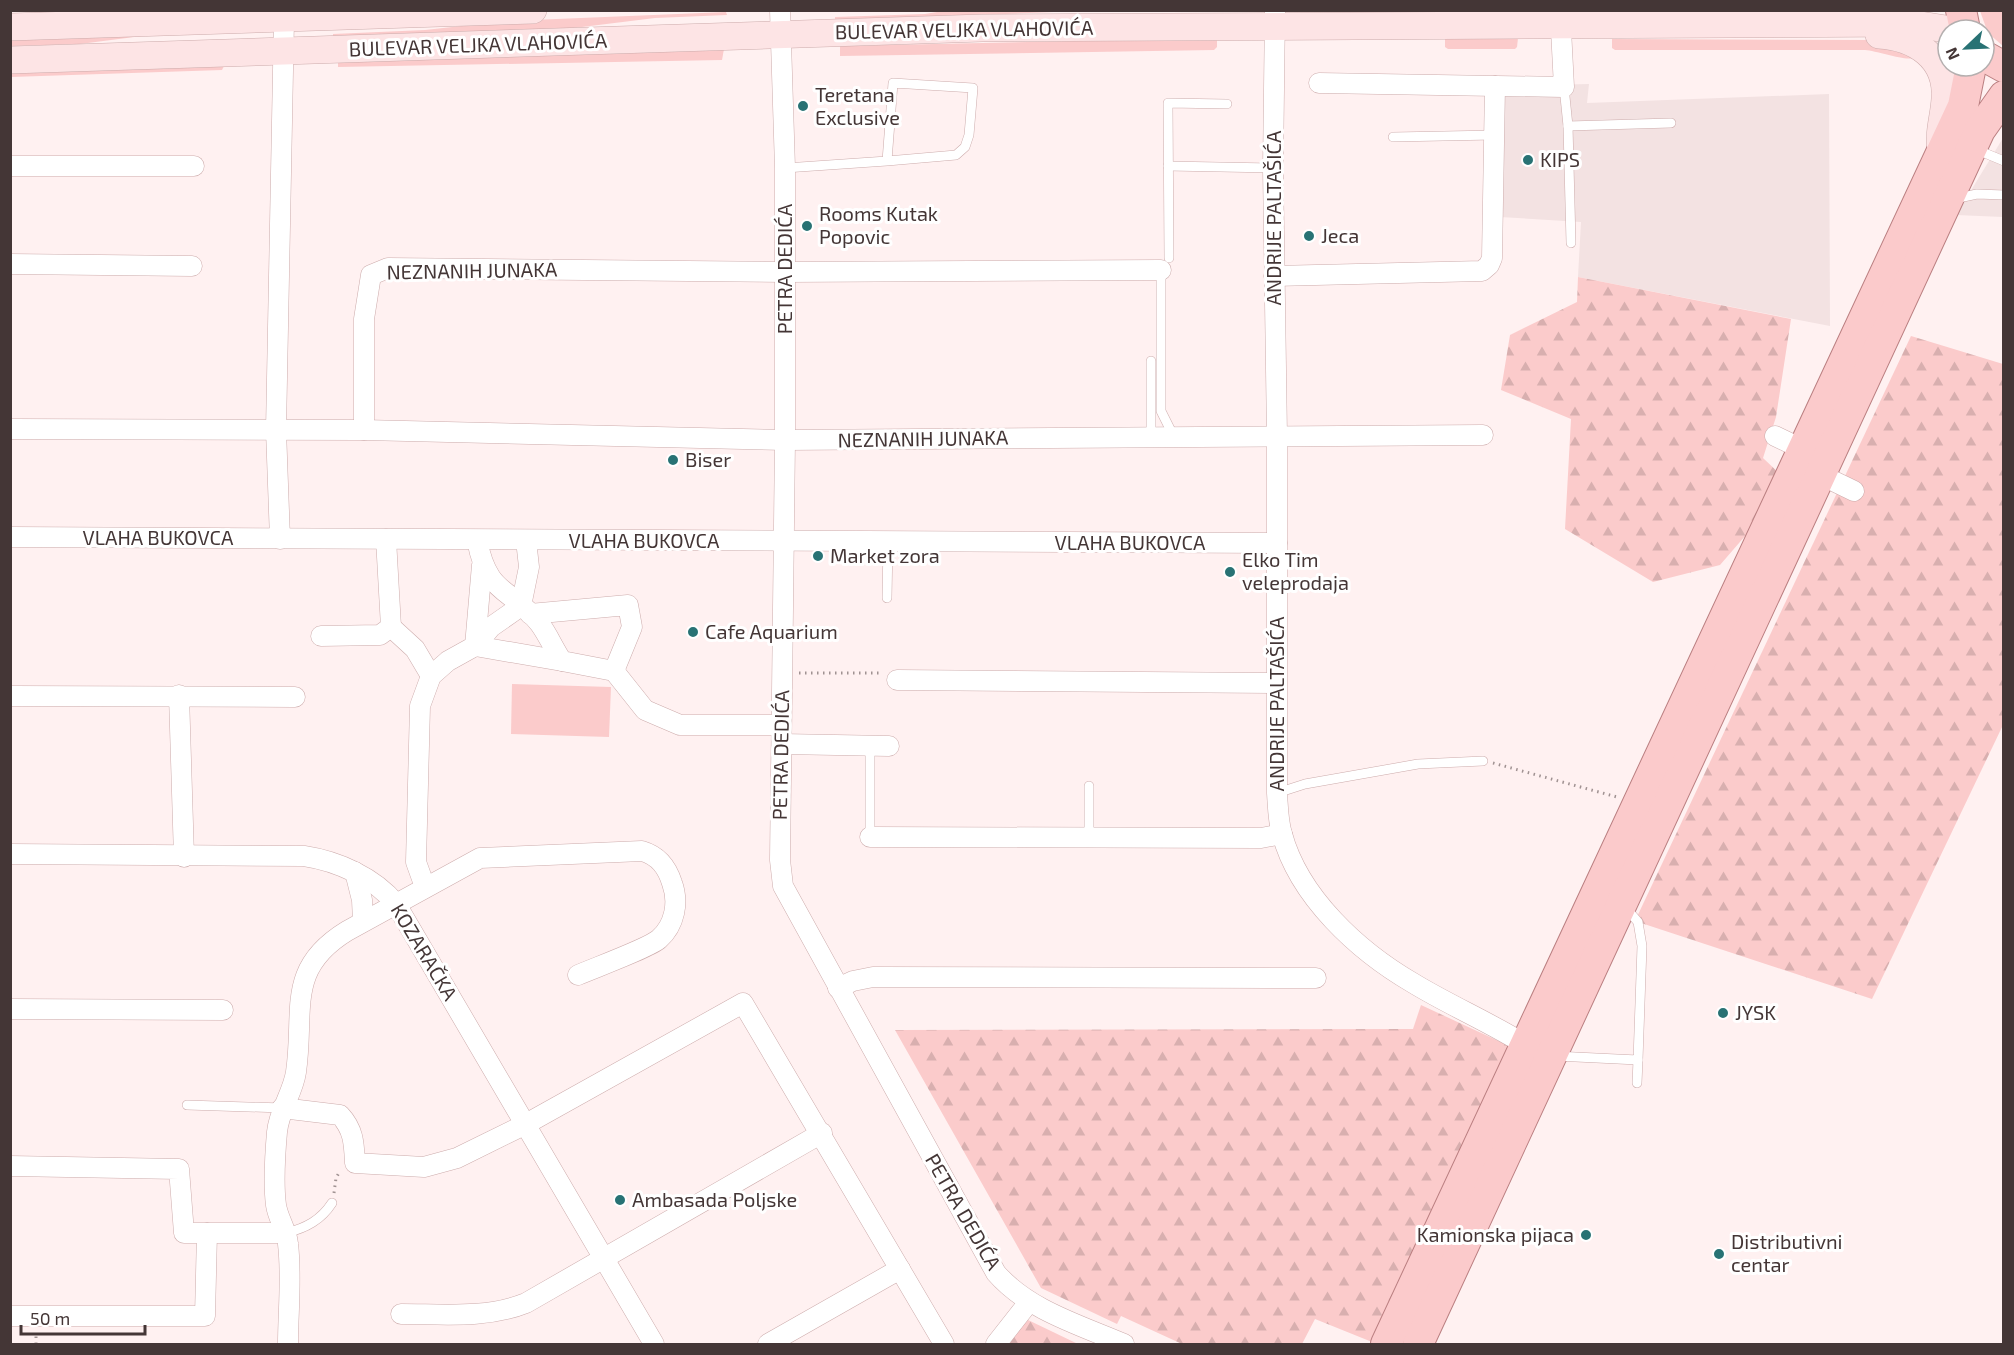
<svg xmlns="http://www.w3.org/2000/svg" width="2014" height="1355" font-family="'Exo 2',sans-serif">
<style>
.built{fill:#f3e2e2}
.grass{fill:#fbcbcb}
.forest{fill:url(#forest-firs)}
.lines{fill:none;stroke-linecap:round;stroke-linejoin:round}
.lane-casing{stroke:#cdacac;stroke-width:10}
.street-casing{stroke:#cdacac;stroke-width:21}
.secondary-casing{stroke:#cdacac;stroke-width:28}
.primary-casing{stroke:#ba7f81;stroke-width:32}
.path{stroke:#a09292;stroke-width:3;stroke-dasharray:1.5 4.5;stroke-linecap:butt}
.lane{stroke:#fff;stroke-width:9}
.street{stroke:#fff;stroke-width:20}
.secondary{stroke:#fde4e5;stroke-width:27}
.primary{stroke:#fbcacb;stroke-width:30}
.poi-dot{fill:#287274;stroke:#fff;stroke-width:2}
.labels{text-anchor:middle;stroke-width:6;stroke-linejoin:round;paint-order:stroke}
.street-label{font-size:20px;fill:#443636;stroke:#fff}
.poi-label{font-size:20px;fill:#443636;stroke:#fff;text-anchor:start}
</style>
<defs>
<pattern id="forest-firs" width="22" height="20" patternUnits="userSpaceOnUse" patternTransform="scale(1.5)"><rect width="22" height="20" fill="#fbcbcb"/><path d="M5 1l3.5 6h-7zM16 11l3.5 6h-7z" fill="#d8afaf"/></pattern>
</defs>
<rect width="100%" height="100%" fill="#fff1f1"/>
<g class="built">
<path d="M 1589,84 L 1587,103 L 1829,94 L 1830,326 L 1578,277 L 1581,222 L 1500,217 L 1504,86 Z"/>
<path d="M 2003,138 L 2003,217 L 1956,215 Z"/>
</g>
<g class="grass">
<path d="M 949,10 L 1079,11 L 835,21 L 835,17 L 925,14 Z"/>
<path d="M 1980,11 L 2003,11 L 2003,46 L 1988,33 Z"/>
<path d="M 726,12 L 727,15 L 655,18 L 574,28 L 333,37 L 333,34 L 425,30 L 507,21 Z"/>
<path d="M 142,36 L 80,44 L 11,46 L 11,37 Z"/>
<path d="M 1217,38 L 1217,47 L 1214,50 L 840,56 L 840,46 Z"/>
<path d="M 1445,38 L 1518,38 L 1517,47 L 1515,49 L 1448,49 L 1445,47 Z"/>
<path d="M 1612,39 L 1877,40 L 1913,58 C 1905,61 1877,51 1865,50 L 1615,50 L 1612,48 Z"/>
<path d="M 724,49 L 722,60 L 338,67 L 338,62 Z"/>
<path d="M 224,66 L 222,70 L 11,77 L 10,72 Z"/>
<path d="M 512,684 L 611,687 L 609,737 L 511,734 Z"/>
</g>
<g class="forest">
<path d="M 1578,277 L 1791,319 L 1776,417 L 1763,458 L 1780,474 L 1765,513 L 1720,565 L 1653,582 L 1565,529 L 1571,419 L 1501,390 L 1510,335 L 1577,302 Z"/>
<path d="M 1911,336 L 2003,364 L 2003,725 L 1872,999 L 1635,921 Z"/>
<path d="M 1421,1005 L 1520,1051 L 1377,1344 L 1315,1319 L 1302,1344 L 1182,1344 L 1121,1316 L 1117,1324 L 1041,1288 L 895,1030 L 1413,1029 Z"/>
<path d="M 1026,1319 L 1078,1344 L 992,1344 Z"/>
</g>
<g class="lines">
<defs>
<g id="lane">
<path d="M 1564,87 L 1568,126 L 1571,243"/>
<path d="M 1568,126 L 1671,123"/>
<path d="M 1393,137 L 1494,135"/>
<path d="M 1975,149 L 2004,161"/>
<path d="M 1168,166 L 1273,168"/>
<path d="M 785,168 L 887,161 L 893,83 L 973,88 L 969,135 L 965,147 L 956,155 L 887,161"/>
<path d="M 1954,199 L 1977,194 L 2004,195"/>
<path d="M 1169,258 L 1168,103 L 1227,104"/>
<path d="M 1161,270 L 1161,411 L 1174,437"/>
<path d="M 1151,361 L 1151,437"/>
<path d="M 887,598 L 888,542"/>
<path d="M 1089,786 L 1089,837"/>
<path d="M 1277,793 L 1305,784 L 1418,764 L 1483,761"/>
<path d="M 870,837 L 870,745"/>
<path d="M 1555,1056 L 1638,1060 L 1642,946 L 1638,922 L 1626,908"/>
<path d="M 1637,1083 L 1638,1060"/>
<path d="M 187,1105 L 282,1108"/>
<path d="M 286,1233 C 306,1228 321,1220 332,1203"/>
</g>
<g id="street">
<path d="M 780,10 L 785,168 L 785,440 L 780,860 L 783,886 L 996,1273 C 1028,1310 1080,1325 1124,1344"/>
<path d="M 1275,10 L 1273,168 L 1277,436 L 1277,793 C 1278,807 1278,821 1282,834 C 1299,897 1358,951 1413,983 C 1449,1005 1489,1022 1526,1045"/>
<path d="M 1319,83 L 1564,87 L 1560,10"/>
<path d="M 10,166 L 194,166"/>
<path d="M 10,264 L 192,266"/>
<path d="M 1274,276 L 1482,271 L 1489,265 L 1492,258 L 1495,86"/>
<path d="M 10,429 L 364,430 L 785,440 L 1483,435"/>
<path d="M 364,430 L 364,319 L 371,275 L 388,268 L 785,272 L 1161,270"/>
<path d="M 1775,436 L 1802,449"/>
<path d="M 1821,475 L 1854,491"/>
<path d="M 10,537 L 1277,543"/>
<path d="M 280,539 L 276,430 L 284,19"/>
<path d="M 477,540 C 488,597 510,586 540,624 C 548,635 554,649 562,661 L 614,671 L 645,710 L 680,725 L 781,725"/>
<path d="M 482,565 L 475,646 L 562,661"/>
<path d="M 530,614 L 628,605 L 632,627 L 614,671"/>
<path d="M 391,627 L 415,649 L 431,676"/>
<path d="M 321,636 L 380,635 L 391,627 L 386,539"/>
<path d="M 897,680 L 1276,683"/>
<path d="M 179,695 L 184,857"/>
<path d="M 10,696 L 295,697"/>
<path d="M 782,744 L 889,746"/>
<path d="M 870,837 L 1261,838 L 1282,834"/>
<path d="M 10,854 L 304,856 C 337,861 374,877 396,904 L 654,1344"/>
<path d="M 355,872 L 362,900 L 363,921"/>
<path d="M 425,887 L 416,862 L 420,706 L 431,676 L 448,661 L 475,646 L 491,627 L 521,606 L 529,567 L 526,540"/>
<path d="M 838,988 L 853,981 L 873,977 L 1316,978"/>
<path d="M 10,1009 L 223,1010"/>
<path d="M 282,1108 L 340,1115 C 354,1130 354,1144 355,1163 L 424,1167 L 457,1158 L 526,1124 L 743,1003 L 944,1344"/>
<path d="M 10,1166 L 179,1169 L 184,1233 L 286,1233"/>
<path d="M 401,1314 C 443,1314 486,1319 526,1303 L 822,1133"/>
<path d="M 10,1316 L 205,1316 L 207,1233"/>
<path d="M 288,1344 C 288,1312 292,1277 288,1244 C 287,1230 278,1219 276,1205 C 273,1182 275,1155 277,1132 C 279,1110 293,1093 296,1072 C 305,1010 285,969 347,931 L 480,858 L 642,851 C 659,856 667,867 672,883 C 679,902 675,925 659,939 C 649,948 594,968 578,975"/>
<path d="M 768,1344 L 900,1269"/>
<path d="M 996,1344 L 1029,1302"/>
</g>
<g id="secondary">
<path d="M 10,27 L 533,10"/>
<path d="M 1879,35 C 1915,37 1948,58 1945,99 C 1944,117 1938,132 1941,150"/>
<path d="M 10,60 L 982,28 L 1908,23 L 1952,30"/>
</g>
<g id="primary">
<path d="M 1961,10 L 1965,30"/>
<path d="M 1984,56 L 2004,67"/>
<path d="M 1386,1344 L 1963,106 L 1971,66"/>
<path d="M 1418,1344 L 1980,130 L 2004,96"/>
</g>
</defs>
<use href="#lane" class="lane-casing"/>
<use href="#street" class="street-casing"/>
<use href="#secondary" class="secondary-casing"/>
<use href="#primary" class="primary-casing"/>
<g class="path">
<path d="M 799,673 L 883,673"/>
<path d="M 1493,763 L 1617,797"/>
<path d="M 334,1193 L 336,1178 L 340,1171"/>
<path d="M 36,1344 L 36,1334"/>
</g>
<use href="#lane" class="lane"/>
<use href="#street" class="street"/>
<use href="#secondary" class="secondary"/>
<use href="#primary" class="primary"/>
</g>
<g class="poi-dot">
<circle cx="803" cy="106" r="6"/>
<circle cx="1528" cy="160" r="6"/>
<circle cx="807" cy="226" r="6"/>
<circle cx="1309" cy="236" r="6"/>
<circle cx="673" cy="460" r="6"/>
<circle cx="818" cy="556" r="6"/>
<circle cx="1230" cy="572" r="6"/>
<circle cx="693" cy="632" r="6"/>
<circle cx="1723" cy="1013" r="6"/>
<circle cx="620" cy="1200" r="6"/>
<circle cx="1586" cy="1235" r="6"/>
<circle cx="1719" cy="1254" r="6"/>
</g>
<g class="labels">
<g class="street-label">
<text transform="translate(964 30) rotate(-1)" y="7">BULEVAR VELJKA VLAHOVIĆA</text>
<text transform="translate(478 45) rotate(-2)" y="7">BULEVAR VELJKA VLAHOVIĆA</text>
<text transform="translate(1274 218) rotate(-90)" y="7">ANDRIJE PALTAŠIĆA</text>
<text transform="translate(785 269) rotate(-90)" y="7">PETRA DEDIĆA</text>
<text transform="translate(472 271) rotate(-1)" y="7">NEZNANIH JUNAKA</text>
<text transform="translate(923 439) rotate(-1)" y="7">NEZNANIH JUNAKA</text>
<text x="158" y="545">VLAHA BUKOVCA</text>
<text x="644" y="548">VLAHA BUKOVCA</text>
<text x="1130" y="550">VLAHA BUKOVCA</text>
<text transform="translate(1277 704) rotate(-90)" y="7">ANDRIJE PALTAŠIĆA</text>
<text transform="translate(781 755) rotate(-89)" y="7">PETRA DEDIĆA</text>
<text transform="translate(424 952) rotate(59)" y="7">KOZARAČKA</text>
<text transform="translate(963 1212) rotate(60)" y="7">PETRA DEDIĆA</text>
</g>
<g class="poi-label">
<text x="815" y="102">Teretana<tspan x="815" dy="23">Exclusive</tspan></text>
<text x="1540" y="167">KIPS</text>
<text x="819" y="221">Rooms Kutak<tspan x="819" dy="23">Popovic</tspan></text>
<text x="1321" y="243">Jeca</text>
<text x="685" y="467">Biser</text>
<text x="830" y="563">Market zora</text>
<text x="1242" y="567">Elko Tim<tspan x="1242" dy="23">veleprodaja</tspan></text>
<text x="705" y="639">Cafe Aquarium</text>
<text x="1735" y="1020">JYSK</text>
<text x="632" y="1207">Ambasada Poljske</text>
<text x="1574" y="1242" text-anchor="end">Kamionska pijaca</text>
<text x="1731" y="1249">Distributivni<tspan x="1731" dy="23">centar</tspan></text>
</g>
</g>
<rect width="2014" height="1355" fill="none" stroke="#443636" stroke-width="24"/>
<g transform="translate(1966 48) rotate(247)"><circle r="28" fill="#ffffff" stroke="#b4afaf" stroke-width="1.5"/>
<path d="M0-4.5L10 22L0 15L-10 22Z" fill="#287274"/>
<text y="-9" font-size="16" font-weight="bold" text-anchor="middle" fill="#443636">N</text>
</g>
<path d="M21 1325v9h124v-9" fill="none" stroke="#443636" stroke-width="3"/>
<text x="30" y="1325" font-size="18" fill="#443636" stroke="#ffffff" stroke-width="4.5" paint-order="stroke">50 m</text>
</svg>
